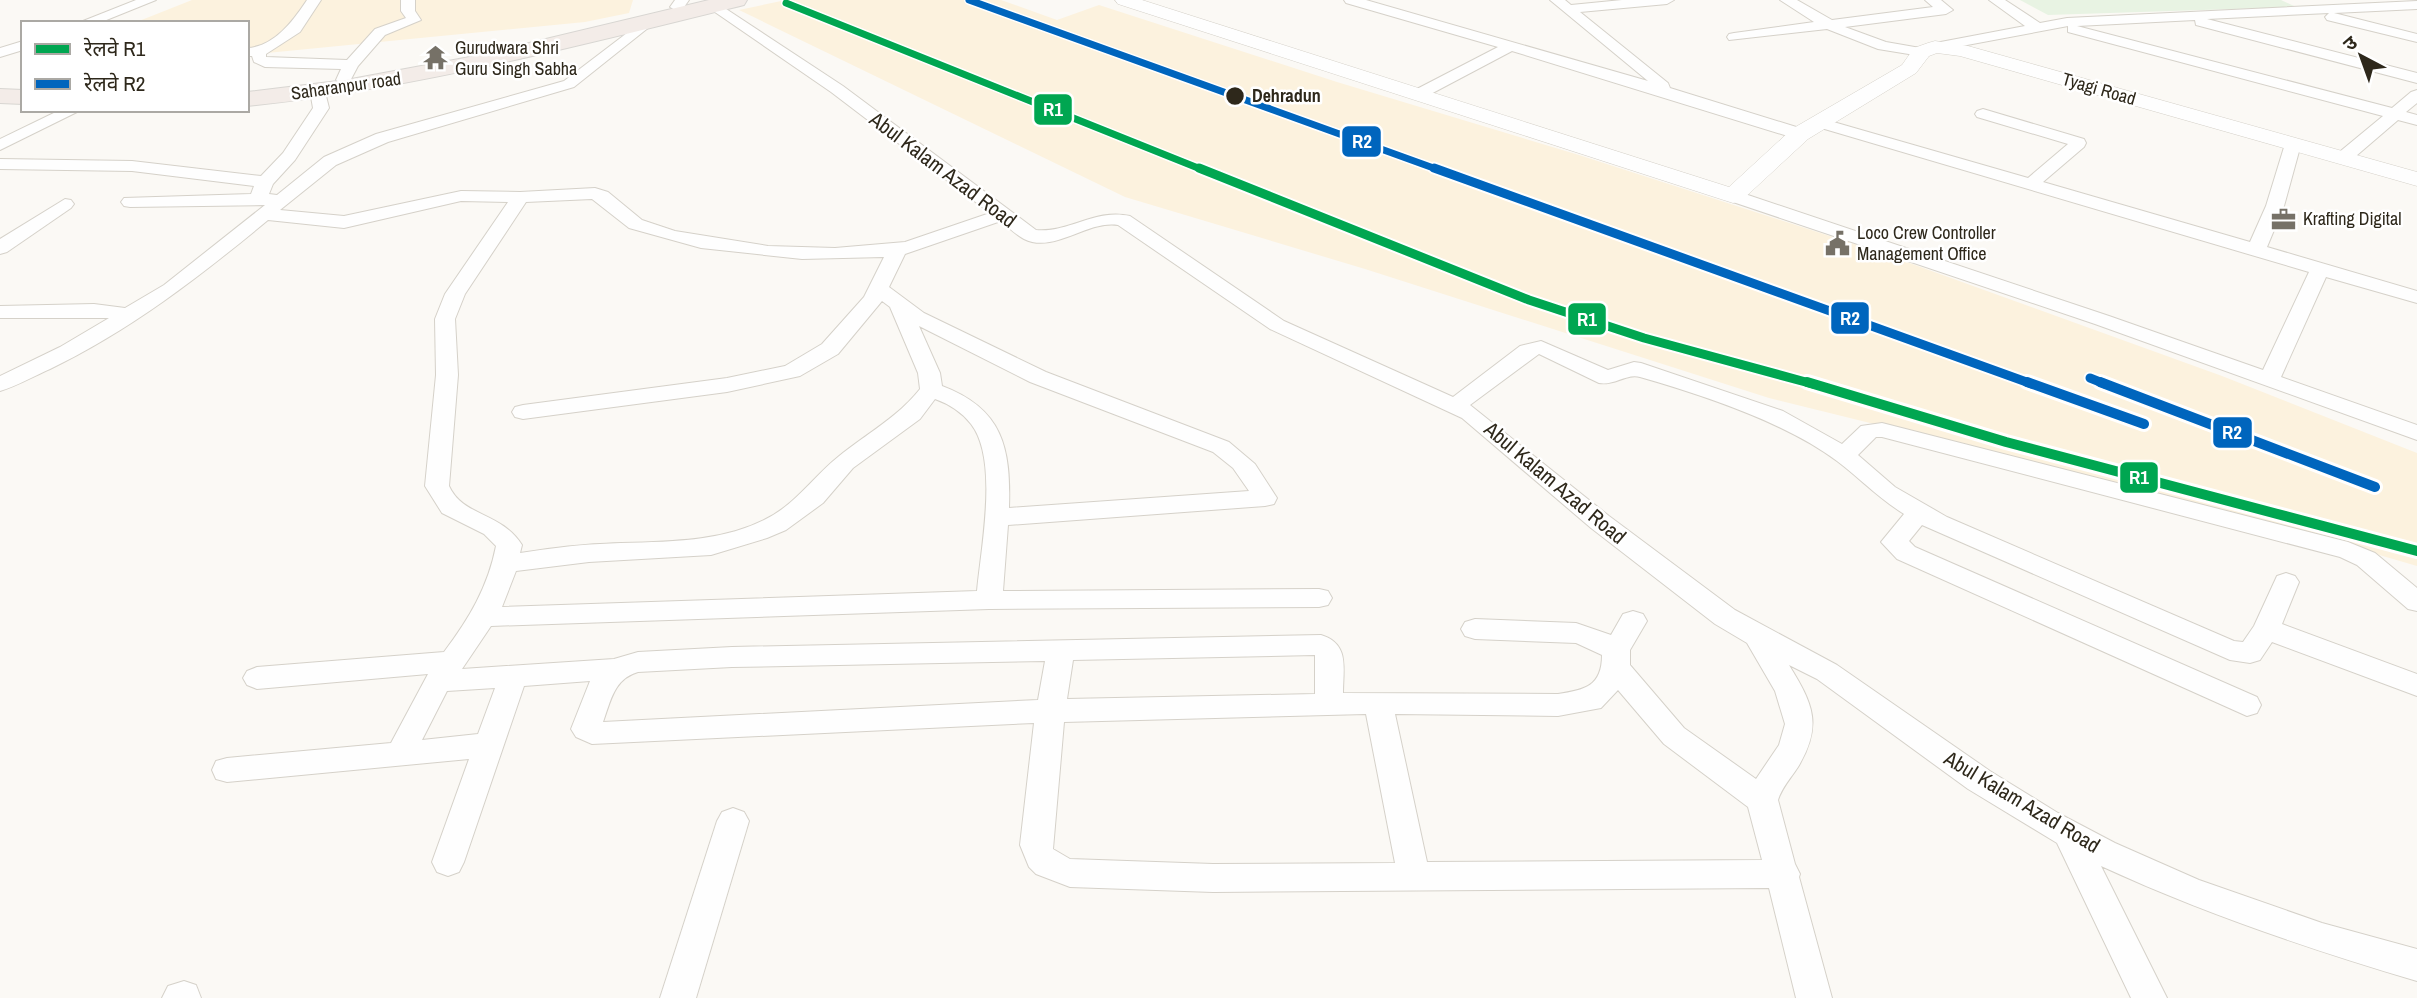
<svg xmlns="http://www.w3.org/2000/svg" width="2417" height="998" font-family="'Archivo Narrow','Noto Sans Devanagari',sans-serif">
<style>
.built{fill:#fcf2de}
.green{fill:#e8f3e3}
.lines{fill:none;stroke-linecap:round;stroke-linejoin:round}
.minor-casing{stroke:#d5d1c9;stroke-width:2}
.tertiary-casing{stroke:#d5d1c9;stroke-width:1}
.primary-casing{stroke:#d8d6d2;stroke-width:2}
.minor{fill:#fefefe;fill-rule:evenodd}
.tertiary{fill:#fefefe;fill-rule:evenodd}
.primary{fill:#f3ece8;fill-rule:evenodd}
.rail-1-far2-casing{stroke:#fff;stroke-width:10}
.rail-1-far1-casing{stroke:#fff;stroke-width:13}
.rail-1-casing{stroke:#fff;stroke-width:16}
.rail-2-far2-casing{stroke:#fff;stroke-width:10}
.rail-2-far1-casing{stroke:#fff;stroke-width:13}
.rail-2-casing{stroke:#fff;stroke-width:16}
.rail-1-far2{stroke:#00a651;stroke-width:7}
.rail-1-far1{stroke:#00a651;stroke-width:9}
.rail-1{stroke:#00a651;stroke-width:10}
.rail-2-far2{stroke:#0065bd;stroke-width:7}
.rail-2-far1{stroke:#0065bd;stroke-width:9}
.rail-2{stroke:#0065bd;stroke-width:10}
.stop-dot{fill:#2e281b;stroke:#fff;stroke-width:2.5}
.labels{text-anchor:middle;stroke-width:5;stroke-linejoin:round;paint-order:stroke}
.far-poi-label{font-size:18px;fill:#2e281b;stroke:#fff;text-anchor:start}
.far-street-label{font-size:18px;fill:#2e281b;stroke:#fff}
.far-stop-label{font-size:18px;font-weight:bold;fill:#2e281b;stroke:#fff;text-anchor:start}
.street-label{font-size:21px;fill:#2e281b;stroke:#fff}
.line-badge{stroke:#fff;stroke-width:2.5}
.badge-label{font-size:19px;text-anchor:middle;font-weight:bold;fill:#fff}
</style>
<rect width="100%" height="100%" fill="#fbf9f5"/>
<g class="built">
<path d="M 192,0 L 633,0 L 629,13 L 585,22 L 247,55 L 247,23 L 134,23 Z"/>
<path d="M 786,0 L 1001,0 L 1057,20 L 1099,5 L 1337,82 L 1579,155 L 1879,252 L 2222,376 L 2417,453 L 2417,566 L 2242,515 L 1769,398 L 1365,269 L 1125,197 L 739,10 Z"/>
</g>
<path class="green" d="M 2020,0 L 2281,0 L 2296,7 L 2048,15 Z"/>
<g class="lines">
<defs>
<g id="minor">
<path d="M 136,0 L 156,0 L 99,23 L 78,23 Z"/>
<path d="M 307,0 L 321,0 L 300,32 L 266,54 L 266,57 L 347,60 L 375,29 L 406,18 L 401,11 L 401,0 L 415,0 L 415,11 L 421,20 L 385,35 L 358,66 L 349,83 L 344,85 L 336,80 L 341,69 L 265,67 L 254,62 L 252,56 L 247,56 L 247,48 C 274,47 294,20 307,0 Z"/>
<path d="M 675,0 L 689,0 L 682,10 L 677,11 L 670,7 Z"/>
<path d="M 1344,0 L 1366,0 L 1648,81 L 1550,0 L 1565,0 L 1571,5 L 1622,0 L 1674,0 L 1667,4 L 1580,12 L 1668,83 L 1670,88 L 1806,130 L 1808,134 L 1806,138 L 1794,138 L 1512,51 L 1425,97 L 1413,97 L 1411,94 L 1413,91 L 1498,47 L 1346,3 Z"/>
<path d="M 1780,0 L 1797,0 L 1832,20 L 1933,7 L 1925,0 L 1941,0 L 1953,10 L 1946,14 L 1845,27 L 1886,42 L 1926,49 L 1928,52 L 1926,55 L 1921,56 L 1878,49 L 1827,29 L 1729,40 L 1727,37 L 1729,34 L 1734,33 L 1814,22 Z"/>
<path d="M 1989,0 L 2005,0 L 2040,23 L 2067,18 L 2417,1 L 2417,9 L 2334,13 L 2417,34 L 2417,42 L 2327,20 L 2325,17 L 2329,13 L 2207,19 L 2417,73 L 2417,83 L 2196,25 L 2195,20 L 2077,26 L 2392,108 L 2411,92 L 2417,90 L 2417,103 L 2406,112 L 2417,115 L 2417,125 L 2398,120 L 2349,162 L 2343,163 L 2334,158 L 2337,154 L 2383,116 L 2068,32 L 2068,26 L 1935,51 L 1930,50 L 1928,47 L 1930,44 L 2025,26 Z"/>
<path d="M 714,1 L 843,86 L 1036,230 C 1069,233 1095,208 1130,216 L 1284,321 L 1453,397 L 1520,346 L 1541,341 L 1608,370 L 1634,362 L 1641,363 L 1783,411 L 1842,444 L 1861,426 L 1882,423 L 2348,542 L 2375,553 L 2417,588 L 2417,611 L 2408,609 L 2357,565 L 2340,557 L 1882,437 L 1876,437 L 1858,455 L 1895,487 L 1947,517 L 2234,641 L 2243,642 L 2254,626 L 2277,576 L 2286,573 L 2295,576 L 2299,582 L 2282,624 L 2417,674 L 2417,696 L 2272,642 L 2260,660 L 2250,663 L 2230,660 L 1922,525 L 1909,541 L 1915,547 L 2257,697 L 2261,705 L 2257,713 L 2247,716 L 1897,559 L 1881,542 L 1904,514 C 1877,497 1861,479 1837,461 C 1785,422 1703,395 1640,377 C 1627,373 1614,386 1599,383 L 1539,354 L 1470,405 L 1609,516 L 1735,610 L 1837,665 L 1990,771 L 2058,813 L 2115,843 L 2199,880 L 2322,923 L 2417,949 L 2417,981 C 2309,949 2203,913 2101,866 L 2167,998 L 2131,998 L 2057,843 L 1968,789 L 1817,679 L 1789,665 C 1813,704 1823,725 1798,767 C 1791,778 1782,787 1778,800 L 1795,864 L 1800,874 L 1799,877 L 1832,998 L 1796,998 L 1769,888 L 1213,892 L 1070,887 L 1036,874 L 1029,867 L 1020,845 L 1034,723 L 592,744 L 576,737 L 571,729 L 590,681 L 524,686 L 464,862 L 459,872 L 448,876 L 437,872 L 432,862 L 469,759 L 227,782 L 216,779 L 212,770 L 216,761 L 227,758 L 391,743 L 428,674 L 257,689 L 247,685 L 243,678 L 247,671 L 257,667 L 444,652 C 469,619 488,587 496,546 L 484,534 L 442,513 L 425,486 L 436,375 L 435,319 L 445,294 L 508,202 L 461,201 L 344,228 L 268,220 C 199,277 131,330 50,369 C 34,376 17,386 0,391 L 0,376 L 60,347 L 109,318 L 0,318 L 0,306 L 94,304 L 125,308 L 164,285 L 265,205 L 130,207 L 124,206 L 121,202 L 124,198 L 251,194 L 254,186 L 132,171 L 0,169 L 0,159 L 132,161 L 261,176 L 283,153 L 313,108 L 310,91 L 312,88 L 324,88 L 329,108 L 295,160 L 273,184 L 269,194 L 277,195 L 324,157 L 376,134 L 564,81 L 648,17 L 655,21 L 653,24 L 574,87 L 388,142 L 336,165 L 280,210 L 344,216 L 461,191 L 520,192 L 595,188 L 608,192 L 642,220 L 675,231 L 768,246 L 835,248 L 905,242 L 990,213 L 831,92 L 709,8 L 707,5 ZM 592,199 L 629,228 L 701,248 L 802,259 L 884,257 L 864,297 L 822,344 L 785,366 L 727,378 L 523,405 L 515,407 L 512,412 L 515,417 L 523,419 L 727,392 L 800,376 L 838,354 L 882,301 L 890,307 L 918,373 L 920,389 C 897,418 866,434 838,457 C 813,477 796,504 766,519 C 716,545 655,541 600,544 C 573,545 547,549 520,553 L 522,545 C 500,511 463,517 449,486 L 458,375 L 455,319 L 465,294 L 526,202 ZM 1001,221 C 1008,227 1016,235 1024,239 C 1054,254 1087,220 1118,225 L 1270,329 L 1462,418 L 1591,528 L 1715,624 L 1747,643 L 1775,691 L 1785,724 L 1779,745 L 1756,779 L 1684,728 L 1630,665 L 1630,650 L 1647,621 L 1643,614 L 1633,611 L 1623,614 L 1611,635 L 1576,623 L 1475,619 L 1465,622 L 1461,629 L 1465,636 L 1475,639 L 1576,643 L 1602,655 C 1602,686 1585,690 1558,694 L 1343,693 C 1343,668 1350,644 1321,635 L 732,647 L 638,652 L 614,659 L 462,669 L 491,626 L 989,609 L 1319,607 L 1328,605 L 1332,598 L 1328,591 L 1319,589 L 1003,591 L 1008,525 L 1265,506 L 1274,504 L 1277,498 L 1255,464 L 1229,442 L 1046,372 L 924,313 L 889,287 L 905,254 ZM 919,326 L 1030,382 L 1213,452 L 1233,468 L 1249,491 L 1009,508 C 1011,448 1003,409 942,386 L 940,373 ZM 935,399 C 949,404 962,412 971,424 C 999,460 981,547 977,591 L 502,607 L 516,571 L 589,562 L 711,555 L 767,538 L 786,530 L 823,503 L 853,468 L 920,419 ZM 1315,655 L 1315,694 L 1067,699 L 1073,660 ZM 1045,661 L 1038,700 L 603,722 C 611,700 614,679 638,672 L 732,667 ZM 495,688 L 478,734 L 422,740 L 447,691 ZM 1618,690 L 1664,744 L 1748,807 L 1762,860 L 1427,862 L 1395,714 L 1558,716 L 1601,708 ZM 1366,714 L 1395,863 L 1213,864 L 1070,859 L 1053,849 L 1064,722 Z"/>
<path d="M 23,41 L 23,50 L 0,57 L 0,48 Z"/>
<path d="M 1983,109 L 2084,139 L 2086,143 L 2084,147 L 2043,182 L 2250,242 L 2266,206 L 2285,144 L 2287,140 L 2299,140 L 2301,144 L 2284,206 L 2267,247 L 2417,291 L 2417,303 L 2326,277 L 2281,377 L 2417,425 L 2417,440 L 2095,324 L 1727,200 L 1724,196 L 1727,192 L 1739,192 L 2109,316 L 2263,370 L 2309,272 L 1811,125 L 1809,122 L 1811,119 L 1823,119 L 2028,178 L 2068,144 L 1977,117 L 1975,114 L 1977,111 Z"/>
<path d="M 60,110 L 81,110 L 0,150 L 0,139 Z"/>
<path d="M 65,199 L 71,200 L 74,204 L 71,208 L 7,252 L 0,254 L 0,239 Z"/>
<path d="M 733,808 L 744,812 L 749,821 L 696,998 L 660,998 L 717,821 L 722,812 Z"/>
<path d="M 184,981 L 196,985 L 201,998 L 162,998 L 168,986 Z"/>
</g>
<path id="tertiary" d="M 1115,0 L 1142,0 L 1729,187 L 1792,129 L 1902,65 L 1914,48 L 1928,43 L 1935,41 L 1968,46 L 2417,172 L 2417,186 L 1960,56 L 1937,53 L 1929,56 L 1916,73 L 1808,139 L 1741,201 L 1733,203 L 1118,4 Z"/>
<g id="primary">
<path d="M 709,0 L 747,0 L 744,5 C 579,45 415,89 247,106 L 247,92 L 346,80 L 475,56 Z"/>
<path d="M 0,89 L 23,90 L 23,104 L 0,103 Z"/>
</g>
</defs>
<use href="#minor" class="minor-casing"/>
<use href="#tertiary" class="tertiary-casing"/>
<use href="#primary" class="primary-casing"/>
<use href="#minor" class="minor"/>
<use href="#tertiary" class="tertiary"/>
<use href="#primary" class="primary"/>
<defs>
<path id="rail-1-far2" d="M 786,3 L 1203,170"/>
<path id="rail-1-far1" d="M 1199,168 L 1529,300 L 1644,338 L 1813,384"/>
<path id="rail-1" d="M 1807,382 L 2006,442 L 2417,551"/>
<path id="rail-2-far2" d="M 969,0 L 1439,170"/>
<g id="rail-2-far1">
<path d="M 1434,168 L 2032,384"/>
<path d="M 2090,378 L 2105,384"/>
</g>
<g id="rail-2">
<path d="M 2027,382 L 2144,424"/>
<path d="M 2100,382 L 2375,487"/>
</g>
</defs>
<use href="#rail-1-far2" class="rail-1-far2-casing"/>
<use href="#rail-1-far1" class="rail-1-far1-casing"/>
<use href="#rail-1" class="rail-1-casing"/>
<use href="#rail-2-far2" class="rail-2-far2-casing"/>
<use href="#rail-2-far1" class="rail-2-far1-casing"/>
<use href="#rail-2" class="rail-2-casing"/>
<use href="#rail-1-far2" class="rail-1-far2"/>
<use href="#rail-1-far1" class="rail-1-far1"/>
<use href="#rail-1" class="rail-1"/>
<use href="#rail-2-far2" class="rail-2-far2"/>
<use href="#rail-2-far1" class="rail-2-far1"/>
<use href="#rail-2" class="rail-2"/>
</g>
<defs>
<symbol id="temple-bare" viewBox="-9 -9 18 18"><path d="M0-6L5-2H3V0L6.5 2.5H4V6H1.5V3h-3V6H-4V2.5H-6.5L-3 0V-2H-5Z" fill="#767167" stroke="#fff" stroke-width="2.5" paint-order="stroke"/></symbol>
<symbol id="office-bare" viewBox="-9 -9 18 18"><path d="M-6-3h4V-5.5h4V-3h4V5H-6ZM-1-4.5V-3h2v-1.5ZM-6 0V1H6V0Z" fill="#767167" stroke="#fff" stroke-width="2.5" paint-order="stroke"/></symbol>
<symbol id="civic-bare" viewBox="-9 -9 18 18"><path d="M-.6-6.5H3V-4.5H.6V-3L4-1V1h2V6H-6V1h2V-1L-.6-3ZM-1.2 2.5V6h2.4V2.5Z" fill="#767167" stroke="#fff" stroke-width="2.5" paint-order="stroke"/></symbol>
</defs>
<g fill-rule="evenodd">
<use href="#temple-bare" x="418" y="40" width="35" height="35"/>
<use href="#office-bare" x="2266" y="202" width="35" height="35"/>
<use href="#civic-bare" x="1820" y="226" width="35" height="35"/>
</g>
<circle class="stop-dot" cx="1235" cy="96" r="10"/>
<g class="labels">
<g class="far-poi-label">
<text x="455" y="54">Gurudwara Shri<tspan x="455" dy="21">Guru Singh Sabha</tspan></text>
<text x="2303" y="225">Krafting Digital</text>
<text x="1857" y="239">Loco Crew Controller<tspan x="1857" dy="21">Management Office</tspan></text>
</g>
<g class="far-street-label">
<text transform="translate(346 86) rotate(-8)" y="6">Saharanpur road</text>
<text transform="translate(2099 89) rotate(16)" y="6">Tyagi Road</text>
</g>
<g class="far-stop-label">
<text x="1252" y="102">Dehradun</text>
</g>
<g class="street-label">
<text transform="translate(943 170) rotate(37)" y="7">Abul Kalam Azad Road</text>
<text transform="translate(1555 483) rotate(40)" y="7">Abul Kalam Azad Road</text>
<text transform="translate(2022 802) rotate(31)" y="7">Abul Kalam Azad Road</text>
</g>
</g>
<g class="line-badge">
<rect x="1033" y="93" width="40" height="33" rx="7" fill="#00a651"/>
<rect x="1341" y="125" width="41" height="33" rx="7" fill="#0065bd"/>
<rect x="1830" y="301" width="40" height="34" rx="7" fill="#0065bd"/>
<rect x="1567" y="302" width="40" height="34" rx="7" fill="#00a651"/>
<rect x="2212" y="416" width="41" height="33" rx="7" fill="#0065bd"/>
<rect x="2119" y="461" width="40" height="33" rx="7" fill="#00a651"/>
</g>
<g class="badge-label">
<text x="1053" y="116">R1</text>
<text x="1362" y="148">R2</text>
<text x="1850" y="325">R2</text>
<text x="1587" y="326">R1</text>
<text x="2232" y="439">R2</text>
<text x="2139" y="484">R1</text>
</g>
<rect x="21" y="21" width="228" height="91" fill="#ffffff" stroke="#aba9a4" stroke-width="2"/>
<rect x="35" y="44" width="35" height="10" fill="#00a651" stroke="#aba9a4" stroke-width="2"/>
<text x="84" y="56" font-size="21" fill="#2e281b">रेलवे R1</text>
<rect x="35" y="79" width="35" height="10" fill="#0065bd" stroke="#aba9a4" stroke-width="2"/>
<text x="84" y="91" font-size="21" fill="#2e281b">रेलवे R2</text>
<g transform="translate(2361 56) rotate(319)" stroke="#ffffff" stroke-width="5" paint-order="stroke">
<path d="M0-5L12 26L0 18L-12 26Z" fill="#2e281b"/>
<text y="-10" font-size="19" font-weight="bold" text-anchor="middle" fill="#2e281b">उ</text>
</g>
</svg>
